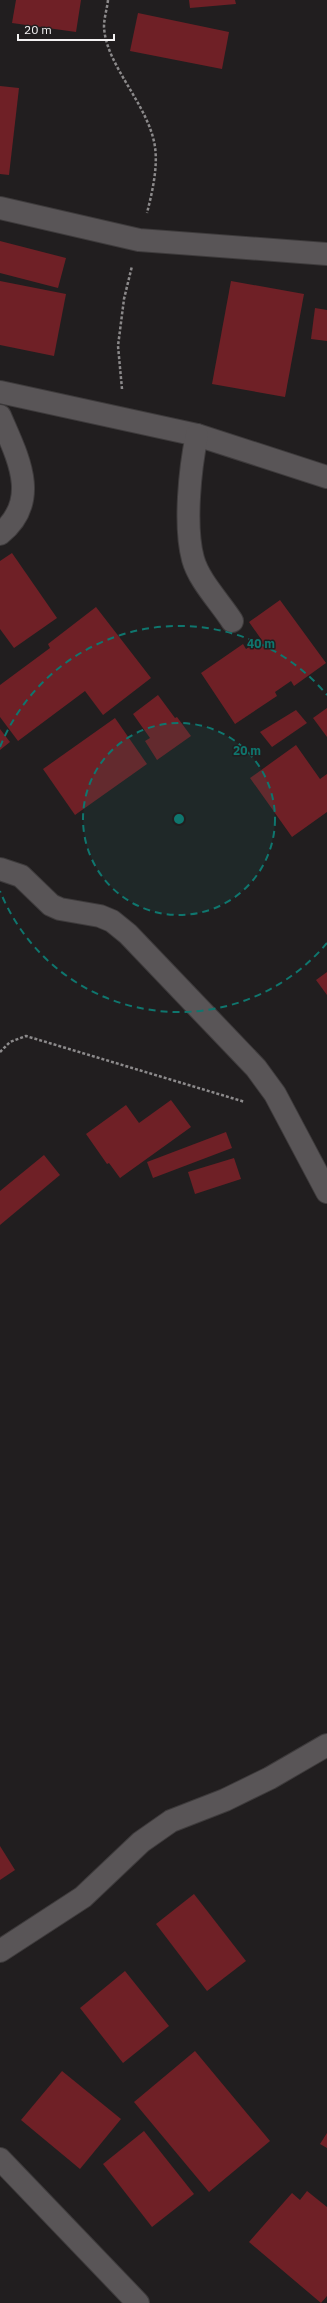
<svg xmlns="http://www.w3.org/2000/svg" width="327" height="2303" font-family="'IBM Plex Sans',sans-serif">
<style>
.building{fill:#6f2026}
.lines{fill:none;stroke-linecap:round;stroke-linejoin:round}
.minor-casing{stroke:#3e3b3c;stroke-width:24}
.path{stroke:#8c8a8b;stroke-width:2.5;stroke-dasharray:3 2;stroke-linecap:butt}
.minor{stroke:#595557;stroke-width:22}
.ring{fill:none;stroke:#0f766e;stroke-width:2;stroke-dasharray:7 5}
.centre{fill:#0f766e;stroke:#211e1f;stroke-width:2}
.ring-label{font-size:12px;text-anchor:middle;font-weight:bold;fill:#0f766e;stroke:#211e1f;stroke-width:3;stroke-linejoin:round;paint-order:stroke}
</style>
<rect width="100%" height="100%" fill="#211e1f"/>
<g class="building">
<path d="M 16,0 L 81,0 L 76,32 L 12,23 Z"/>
<path d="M 189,0 L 235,0 L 236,4 L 190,8 Z"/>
<path d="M 138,13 L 229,32 L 222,69 L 130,51 Z"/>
<path d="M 0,86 L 19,88 L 9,175 L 0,174 Z"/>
<path d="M 0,241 L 66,258 L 58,288 L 0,273 Z"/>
<path d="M 0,281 L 66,294 L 54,356 L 0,345 Z"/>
<path d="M 231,281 L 304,294 L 285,397 L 212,384 Z"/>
<path d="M 315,308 L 327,310 L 327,341 L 311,339 Z"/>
<path d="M 12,553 L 57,618 L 14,648 L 0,629 L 0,561 Z"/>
<path d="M 280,600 L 326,663 L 294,686 L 291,681 L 275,692 L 277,696 L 235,724 L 201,673 L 243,644 L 246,649 L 261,639 L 249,622 Z"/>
<path d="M 96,607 L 151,678 L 103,715 L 85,691 L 18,741 L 0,717 L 0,685 L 50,648 L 48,644 Z"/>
<path d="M 158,695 L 175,718 L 177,717 L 191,736 L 157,760 L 145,741 L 150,738 L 133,714 Z"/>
<path d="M 327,708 L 327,737 L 313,718 Z"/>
<path d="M 296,710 L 307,723 L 272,747 L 260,732 Z"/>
<path d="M 115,718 L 147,764 L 75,815 L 43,769 Z"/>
<path d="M 0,729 L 10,742 L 0,750 Z"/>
<path d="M 296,745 L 320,779 L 327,774 L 327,812 L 292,837 L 250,778 Z"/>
<path d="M 327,972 L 327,995 L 316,980 Z"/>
<path d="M 171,1100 L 191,1127 L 120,1178 L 109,1163 L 107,1164 L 86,1134 L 126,1105 L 139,1123 Z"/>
<path d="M 226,1132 L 232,1148 L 153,1178 L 147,1162 Z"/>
<path d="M 44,1155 L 60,1175 L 0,1225 L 0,1191 Z"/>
<path d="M 234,1158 L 241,1179 L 195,1194 L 188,1172 Z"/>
<path d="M 0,1846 L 15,1870 L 0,1880 Z"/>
<path d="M 194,1894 L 246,1961 L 207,1991 L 156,1924 Z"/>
<path d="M 125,1971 L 169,2026 L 123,2063 L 80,2008 Z"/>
<path d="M 195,2051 L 270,2141 L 209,2192 L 134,2102 Z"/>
<path d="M 62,2071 L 121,2119 L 80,2169 L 21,2120 Z"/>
<path d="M 144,2131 L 194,2194 L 152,2227 L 103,2164 Z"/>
<path d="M 327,2133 L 327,2148 L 320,2144 Z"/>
<path d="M 307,2191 L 327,2207 L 327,2296 L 321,2303 L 249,2242 L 292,2193 L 300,2200 Z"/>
</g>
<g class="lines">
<defs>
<g id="minor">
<path d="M 0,208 L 139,240 L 327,254"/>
<path d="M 0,392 L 197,435 L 327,477"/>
<path d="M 0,416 C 17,456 42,500 0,534"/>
<path d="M 197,435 C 190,468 184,526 193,559 C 199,581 220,602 232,621"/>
<path d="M 0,869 L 21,876 L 51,905 L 60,909 L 100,916 L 112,921 L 128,934 L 256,1068 L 275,1094 L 327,1192"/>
<path d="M 0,1951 L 83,1897 L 141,1842 L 171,1821 L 225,1800 L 270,1778 L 327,1745"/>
<path d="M 0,2159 L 138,2303"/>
</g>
</defs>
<use href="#minor" class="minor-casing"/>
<g class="path">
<path d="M 108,0 C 107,9 104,18 104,27 C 106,66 149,105 155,147 C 158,168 152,193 147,213"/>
<path d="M 122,389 L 118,346 L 124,299 L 132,266"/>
<path d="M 0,1052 L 10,1042 L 26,1036 L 245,1102"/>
</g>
<use href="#minor" class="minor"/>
</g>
<circle cx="179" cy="819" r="96" fill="#0f766e" fill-opacity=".12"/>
<g class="ring">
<circle cx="179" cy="819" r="96"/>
<path d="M327 943A193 193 0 0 1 0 891M0 747A193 193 0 0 1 327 695"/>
</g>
<circle cx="179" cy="819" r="6" class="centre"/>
<g class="ring-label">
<text x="261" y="648">40 m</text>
<text x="247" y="755">20 m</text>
</g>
<path d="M18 34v6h96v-6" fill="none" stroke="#f4f2f3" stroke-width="2"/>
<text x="24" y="34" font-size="12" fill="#f4f2f3" stroke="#211e1f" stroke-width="3" paint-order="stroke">20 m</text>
</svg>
